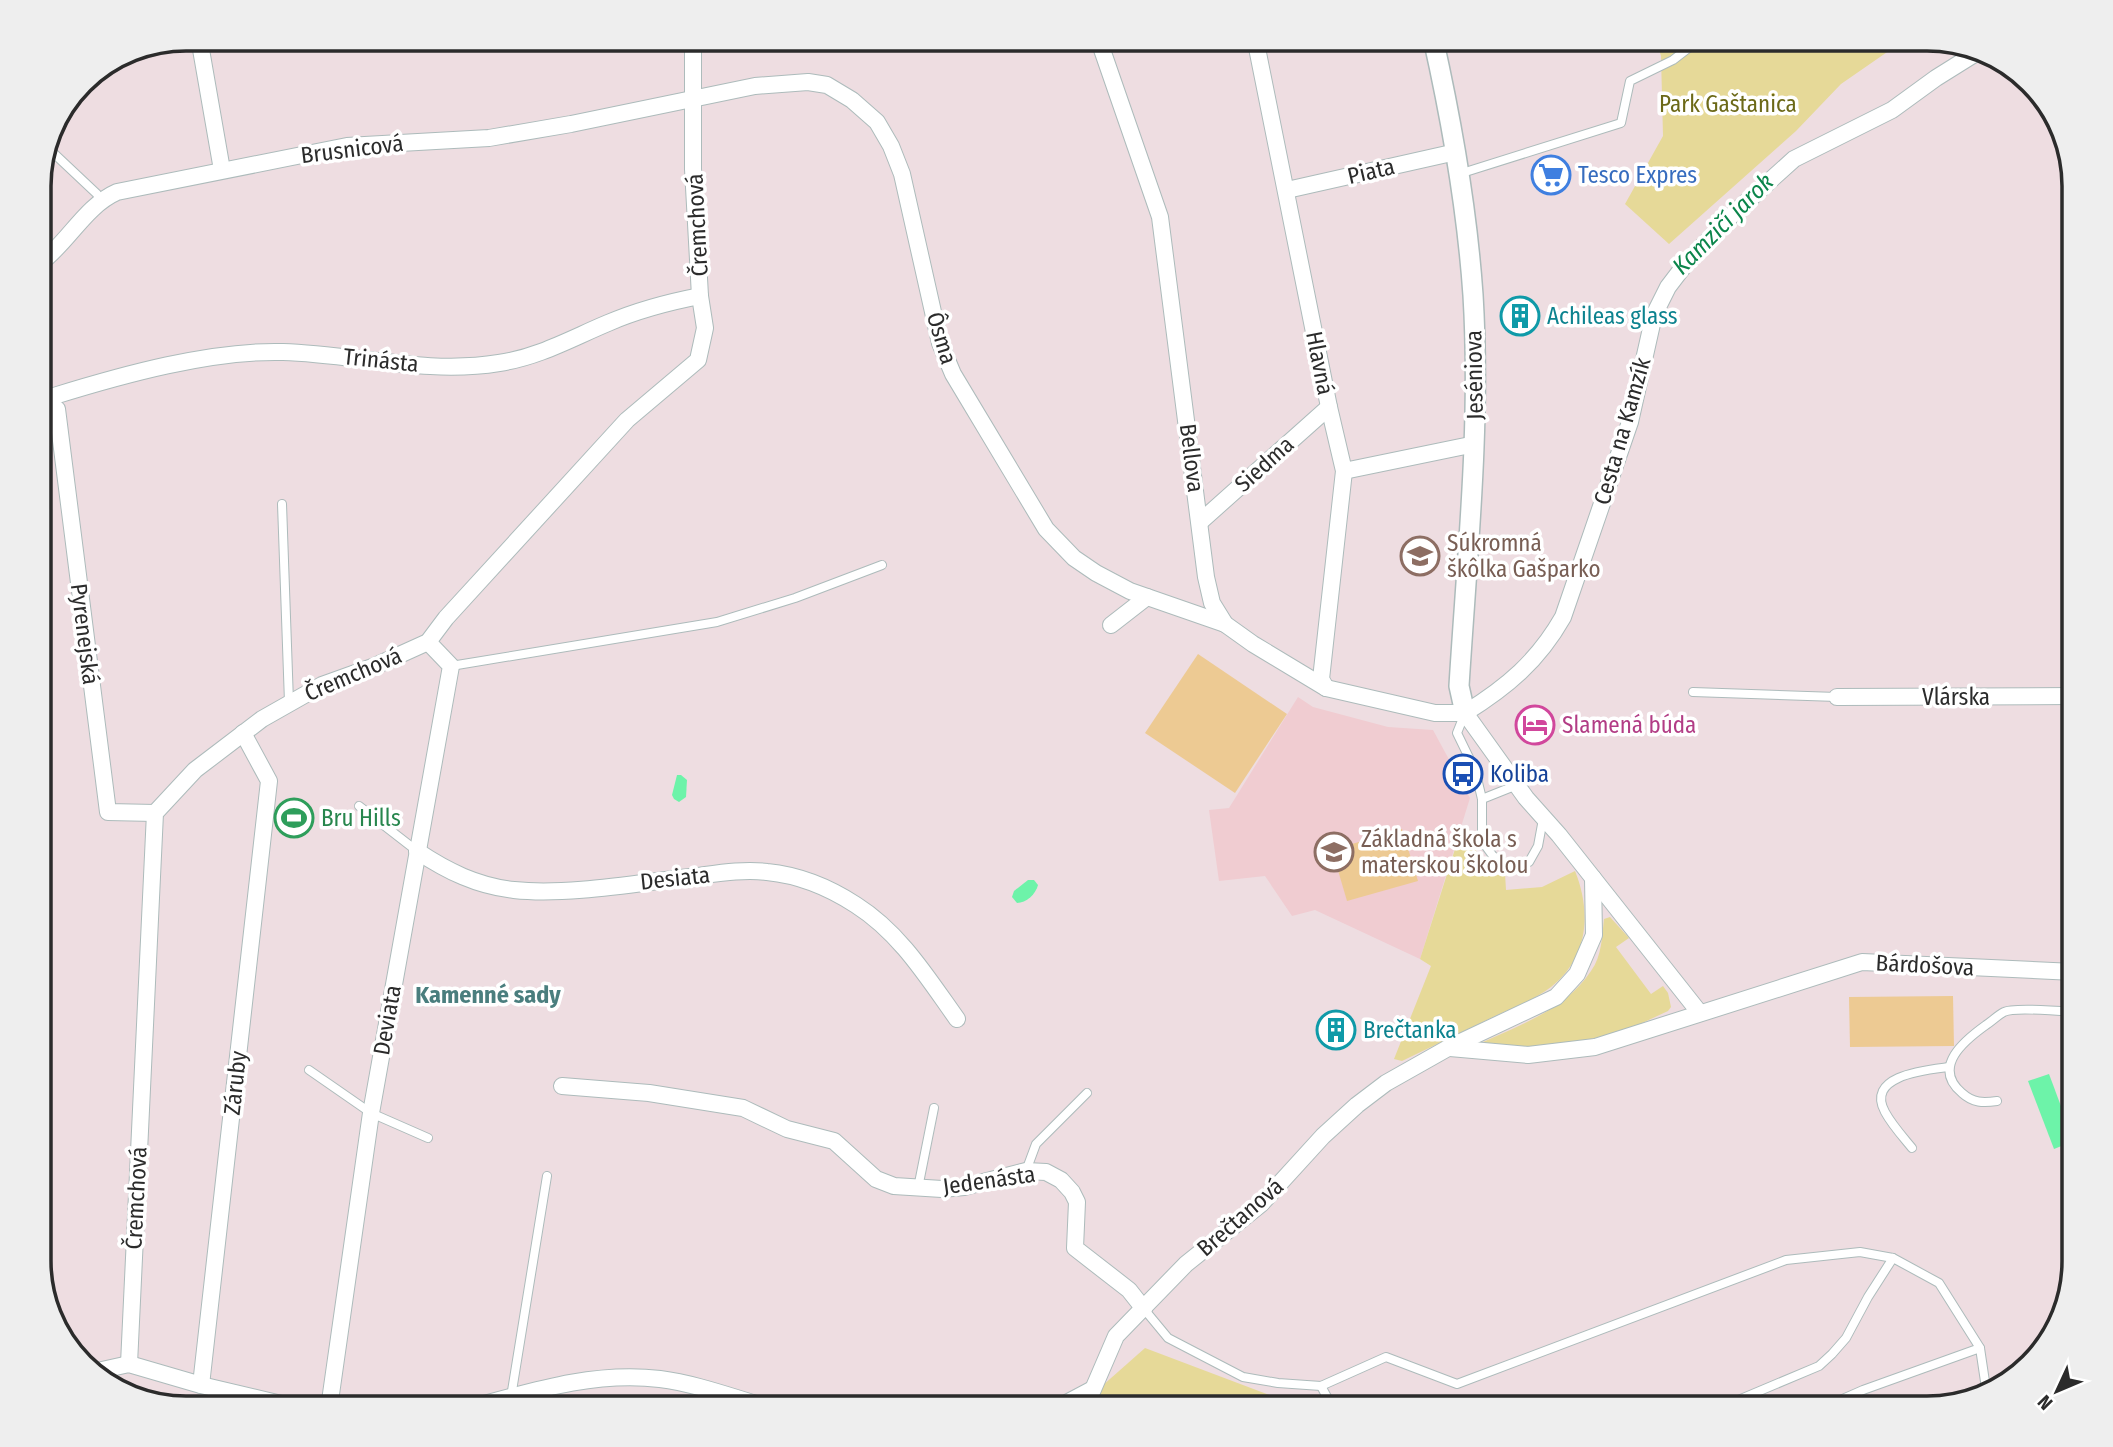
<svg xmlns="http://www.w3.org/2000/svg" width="2113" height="1447" font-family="'Fira Sans Condensed',sans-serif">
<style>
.education{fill:#f0ccd1}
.green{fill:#e6d998}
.pitch{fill:#edca93}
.water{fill:#6df3a9}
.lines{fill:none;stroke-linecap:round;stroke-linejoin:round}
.service-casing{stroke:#adbbbb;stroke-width:10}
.minor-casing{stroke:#adbbbb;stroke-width:18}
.tertiary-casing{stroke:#adbbbb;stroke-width:22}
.service{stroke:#fff;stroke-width:8}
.minor{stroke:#fff;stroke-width:16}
.tertiary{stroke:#fff;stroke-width:19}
.labels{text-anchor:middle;stroke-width:7;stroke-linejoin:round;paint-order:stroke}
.park-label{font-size:23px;fill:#6c6918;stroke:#fff}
.street-label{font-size:23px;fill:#2b2b2b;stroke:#fff}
.shop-label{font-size:23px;fill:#366cbe;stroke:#fff;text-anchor:start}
.culture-label{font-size:23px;fill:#0d838f;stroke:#fff;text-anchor:start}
.education-label{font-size:23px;fill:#785e54;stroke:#fff;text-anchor:start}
.hotel-label{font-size:23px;fill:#b23c85;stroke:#fff;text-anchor:start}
.transit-label{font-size:23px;fill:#164399;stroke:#fff;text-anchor:start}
.leisure-label{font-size:23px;fill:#27864d;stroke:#fff;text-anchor:start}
.water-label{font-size:24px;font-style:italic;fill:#0b854b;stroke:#fff}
.neighbourhood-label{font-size:24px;font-weight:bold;fill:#4a7e7e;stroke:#fff}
.rim{fill:none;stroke:#2b2b2b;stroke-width:3.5}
</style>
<rect width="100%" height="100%" fill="#eedde1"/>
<path class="education" d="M 1298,697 L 1313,707 L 1388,727 L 1433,730 L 1470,798 L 1420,959 L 1315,910 L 1292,916 L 1265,876 L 1219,881 L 1209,810 L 1229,808 Z"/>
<g class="green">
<path d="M 1656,39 L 1906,39 L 1841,84 L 1796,131 L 1669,244 L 1625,204 L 1663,136 L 1661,56 Z"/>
<path d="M 1462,827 L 1469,829 L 1479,859 L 1505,873 L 1506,890 L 1542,887 L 1575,871 C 1592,913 1588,958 1551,987 C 1533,1001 1509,1009 1489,1019 C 1460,1033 1431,1047 1402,1061 L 1394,1059 L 1431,966 L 1420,959 Z"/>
<path d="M 1610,917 L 1629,938 L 1616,947 L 1651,994 L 1663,986 L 1668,993 L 1671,1007 L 1668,1011 L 1625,1031 L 1560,1046 L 1470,1048 C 1512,1028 1564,1012 1591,971 C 1602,956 1602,936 1604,919 Z"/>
<path d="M 1145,1348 L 1304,1408 L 1080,1408 L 1093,1394 Z"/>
</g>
<g class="pitch">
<path d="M 1198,654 L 1287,714 L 1235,793 L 1145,733 Z"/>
<path d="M 1402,829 L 1418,881 L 1347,901 L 1332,850 Z"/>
<path d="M 1953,996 L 1954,1046 L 1850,1047 L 1849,997 Z"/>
</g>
<g class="water">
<path d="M 677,775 L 681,775 L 687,780 L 686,797 L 679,802 L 674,799 L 672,795 Z"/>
<path d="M 1028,880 L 1034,880 L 1038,885 C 1036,894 1026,903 1017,903 L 1012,897 L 1014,891 Z"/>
<path d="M 2049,1074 L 2074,1141 L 2054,1149 L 2028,1081 Z"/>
</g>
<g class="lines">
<defs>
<g id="service">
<path d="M 46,146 L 97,194 L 101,201"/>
<path d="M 1459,174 L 1621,123 L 1630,81 L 1673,60 L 1695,43 L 1695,38"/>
<path d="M 282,504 L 289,702"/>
<path d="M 451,666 L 717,622 L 795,598 L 882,565"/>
<path d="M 1693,692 L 1837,697"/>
<path d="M 1465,713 L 1457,733 L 1475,770 L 1482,799 L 1482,841 L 1493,856 L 1510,866 L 1529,862 L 1538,846 L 1543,819"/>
<path d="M 1482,799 L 1517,785"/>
<path d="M 359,806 L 417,851"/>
<path d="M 309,1070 L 371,1113 L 428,1138"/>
<path d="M 1997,1101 C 1983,1103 1973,1103 1962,1093 C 1931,1067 1965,1040 1986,1025 C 1992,1021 1998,1015 2004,1012 C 2013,1007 2061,1011 2074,1012"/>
<path d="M 1912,1148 C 1903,1137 1892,1125 1885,1112 C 1865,1075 1927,1070 1949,1067"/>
<path d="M 1026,1171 L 1036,1144 L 1087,1093"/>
<path d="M 918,1188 L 934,1108"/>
<path d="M 1144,1309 L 1168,1338 L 1243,1377 L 1278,1383 L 1321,1386 L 1386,1357 L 1457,1384 L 1786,1260 L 1860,1252 L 1893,1258 L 1939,1283 L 1980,1348 L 1987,1395"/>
<path d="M 1321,1386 L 1333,1408"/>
<path d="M 511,1397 L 547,1176"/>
<path d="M 1724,1406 L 1819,1366 L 1832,1354 L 1846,1338 L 1868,1297 L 1893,1258"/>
<path d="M 1822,1408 L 1863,1390 L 1980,1348"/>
</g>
<g id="minor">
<path d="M 199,38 L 222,170"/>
<path d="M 1098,38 L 1160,217 L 1206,577 L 1212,603 L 1225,624 L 1253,644 L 1326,688 L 1435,713 L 1465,713"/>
<path d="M 1255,38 L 1329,407 L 1344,471 L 1321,679 L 1326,688"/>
<path d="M 1287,190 L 1456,152"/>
<path d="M 39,264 C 67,244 85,206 117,192 L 347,146 L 489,138 L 571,124 L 755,86 L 808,82 L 827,85 L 852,100 L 877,122 L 891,146 L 902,174 L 940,343 L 953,374 L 1046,529 L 1074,558 L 1096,573 L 1130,591 L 1225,624"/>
<path d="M 54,396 C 122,375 211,350 283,352 C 355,354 427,375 499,363 C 539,357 572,338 608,323 C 638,310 669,302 700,296"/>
<path d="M 57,409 L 108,812 L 155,813"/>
<path d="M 1344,471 L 1475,444"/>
<path d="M 1200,522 L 1329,407"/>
<path d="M 1111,625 L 1147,597"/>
<path d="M 1837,697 L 2074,696"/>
<path d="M 1465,713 C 1507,687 1538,661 1563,617 L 1630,422 L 1654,315 L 1668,287 L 1684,266 L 1732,215 L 1794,159 L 1892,110 L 1936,78 L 1976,53"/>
<path d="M 1465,713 L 1526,798 L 1559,835 L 1699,1012"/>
<path d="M 417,851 C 447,871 477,886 514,890 C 569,896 642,882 698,876 C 720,873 745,869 767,872 C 798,875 830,888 856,905 C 900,933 927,977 957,1019"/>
<path d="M 1450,1048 L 1528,1055 L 1595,1047 L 1862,962 L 2074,972"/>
<path d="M 562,1086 L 649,1093 L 743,1108 L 787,1129 L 834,1141 L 876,1179 L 894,1186 L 942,1189 L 964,1187 L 1026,1171 L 1046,1172 L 1061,1180 L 1072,1192 L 1077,1202 L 1075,1248 L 1129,1290 L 1144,1309"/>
<path d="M 129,1364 L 155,813 L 195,770 L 262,719 L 322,685 L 375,666 L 428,642 L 446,618 L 627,420 L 698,360 L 705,328 L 700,296 L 693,169 L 693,38"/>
<path d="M 93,1372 L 129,1364 L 201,1385 L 298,1408"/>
<path d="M 201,1385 L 269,781 L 243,733"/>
<path d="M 329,1408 L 371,1113 L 451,666 L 428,642"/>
<path d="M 470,1408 C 532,1391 595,1371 660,1379 C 698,1384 734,1398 770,1408"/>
<path d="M 1057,1408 L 1091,1390"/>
<path d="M 1085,1408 L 1116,1336 L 1186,1264 L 1261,1204 L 1323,1136 L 1357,1105 L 1386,1083 L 1448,1048 L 1556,997 L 1577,974 L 1594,935 L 1593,878"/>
</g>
<path id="tertiary" d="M 1433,38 C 1452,123 1467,208 1473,295 C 1481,425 1467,556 1459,686 L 1465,713"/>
</defs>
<use href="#service" class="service-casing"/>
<use href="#minor" class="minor-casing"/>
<use href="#tertiary" class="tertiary-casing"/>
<use href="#service" class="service"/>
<use href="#minor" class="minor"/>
<use href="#tertiary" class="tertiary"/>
</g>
<defs>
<symbol id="supermarket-ring" viewBox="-11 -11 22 22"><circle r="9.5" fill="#fff" stroke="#3f7fe0" stroke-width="1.5"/><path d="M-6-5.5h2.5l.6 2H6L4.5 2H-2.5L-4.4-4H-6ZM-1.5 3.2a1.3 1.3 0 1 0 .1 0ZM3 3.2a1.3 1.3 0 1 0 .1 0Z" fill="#3f7fe0"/></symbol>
<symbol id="building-ring" viewBox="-11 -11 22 22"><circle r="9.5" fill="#fff" stroke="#0f9aa8" stroke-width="1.5"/><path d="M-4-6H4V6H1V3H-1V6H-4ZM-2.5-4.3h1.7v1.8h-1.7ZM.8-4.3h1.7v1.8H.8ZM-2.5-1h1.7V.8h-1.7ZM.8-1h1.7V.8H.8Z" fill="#0f9aa8"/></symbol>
<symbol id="school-ring" viewBox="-11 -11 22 22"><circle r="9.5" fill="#fff" stroke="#8d6e63" stroke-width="1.5"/><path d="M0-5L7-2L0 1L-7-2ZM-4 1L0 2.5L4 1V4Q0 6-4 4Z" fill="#8d6e63"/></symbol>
<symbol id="hotel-ring" viewBox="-11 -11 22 22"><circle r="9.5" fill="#fff" stroke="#d1479c" stroke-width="1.5"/><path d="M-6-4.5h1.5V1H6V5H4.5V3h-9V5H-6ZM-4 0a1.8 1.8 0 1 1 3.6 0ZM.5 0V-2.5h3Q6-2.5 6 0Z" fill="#d1479c"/></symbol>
<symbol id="bus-ring" viewBox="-11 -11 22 22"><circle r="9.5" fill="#fff" stroke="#1a4fb4" stroke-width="1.5"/><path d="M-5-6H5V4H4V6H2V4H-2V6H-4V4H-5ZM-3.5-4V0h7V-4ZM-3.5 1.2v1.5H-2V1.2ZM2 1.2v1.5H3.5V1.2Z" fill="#1a4fb4"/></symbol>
<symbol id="stadium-ring" viewBox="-11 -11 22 22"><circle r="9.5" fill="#fff" stroke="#2e9e5b" stroke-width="1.5"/><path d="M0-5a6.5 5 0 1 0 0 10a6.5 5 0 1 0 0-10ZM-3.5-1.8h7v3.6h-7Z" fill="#2e9e5b"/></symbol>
</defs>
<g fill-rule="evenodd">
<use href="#supermarket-ring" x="1529" y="153" width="44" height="44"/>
<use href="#building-ring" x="1498" y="294" width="44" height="44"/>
<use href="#school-ring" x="1398" y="534" width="44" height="44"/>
<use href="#hotel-ring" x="1513" y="703" width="44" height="44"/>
<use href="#bus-ring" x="1441" y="752" width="44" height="44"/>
<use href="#stadium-ring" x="272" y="796" width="44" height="44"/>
<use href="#school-ring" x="1312" y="830" width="44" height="44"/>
<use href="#building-ring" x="1314" y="1008" width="44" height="44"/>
</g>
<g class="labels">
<g class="park-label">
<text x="1728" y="112">Park Gaštanica</text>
</g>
<g class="street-label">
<text transform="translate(352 149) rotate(-7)" y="8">Brusnicová</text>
<text transform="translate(1371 171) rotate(-13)" y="8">Piata</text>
<text transform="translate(697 225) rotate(-93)" y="8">Čremchová</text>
<text transform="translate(942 338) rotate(73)" y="8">Ôsma</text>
<text transform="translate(381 360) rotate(6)" y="8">Trinásta</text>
<text transform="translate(1320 363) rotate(79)" y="8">Hlavná</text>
<text transform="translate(1474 375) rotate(-91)" y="8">Jeséniova</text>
<text transform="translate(1622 431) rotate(-74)" y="8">Cesta na Kamzík</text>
<text transform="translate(1192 458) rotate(83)" y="8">Bellova</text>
<text transform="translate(1264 464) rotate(-42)" y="8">Siedma</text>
<text transform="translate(85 634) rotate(83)" y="8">Pyrenejská</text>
<text transform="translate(353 674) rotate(-23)" y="8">Čremchová</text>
<text x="1956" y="705">Vlárska</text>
<text transform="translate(675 878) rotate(-6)" y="8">Desiata</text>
<text transform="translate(1925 965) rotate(3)" y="8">Bárdošova</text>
<text transform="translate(387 1020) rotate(-80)" y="8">Deviata</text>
<text transform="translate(235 1083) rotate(-84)" y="8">Záruby</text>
<text transform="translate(989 1180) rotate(-8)" y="8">Jedenásta</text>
<text transform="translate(136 1198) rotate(-87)" y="8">Čremchová</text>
<text transform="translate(1240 1217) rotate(-41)" y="8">Brečtanová</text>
</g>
<g class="shop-label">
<text x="1578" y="183">Tesco Expres</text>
</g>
<g class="culture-label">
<text x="1547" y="324">Achileas glass</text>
<text x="1363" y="1038">Brečtanka</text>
</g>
<g class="education-label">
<text x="1447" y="551">Súkromná<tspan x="1447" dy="26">škôlka Gašparko</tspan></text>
<text x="1361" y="847">Základná škola s<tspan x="1361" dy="26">materskou školou</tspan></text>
</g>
<g class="hotel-label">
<text x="1562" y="733">Slamená búda</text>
</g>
<g class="transit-label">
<text x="1490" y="782">Koliba</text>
</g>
<g class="leisure-label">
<text x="321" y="826">Bru Hills</text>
</g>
<g class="water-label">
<text transform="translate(1723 224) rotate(-45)" y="8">Kamzičí jarok</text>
</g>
<g class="neighbourhood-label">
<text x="488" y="1003">Kamenné sady</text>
</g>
</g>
<path d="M0 0H2113V1447H0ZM186 51H1927A135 135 0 0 1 2062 186V1261A135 135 0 0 1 1927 1396H186A135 135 0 0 1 51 1261V186A135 135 0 0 1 186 51Z" fill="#eee" fill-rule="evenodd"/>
<path class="rim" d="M186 51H1927A135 135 0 0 1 2062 186V1261A135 135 0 0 1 1927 1396H186A135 135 0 0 1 51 1261V186A135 135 0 0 1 186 51Z"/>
<g transform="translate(2057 1391) rotate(226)" stroke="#ffffff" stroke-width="5" paint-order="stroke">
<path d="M0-5L12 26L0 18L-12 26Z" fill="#2b2b2b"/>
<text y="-10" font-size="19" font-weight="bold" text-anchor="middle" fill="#2b2b2b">N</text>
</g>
</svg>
